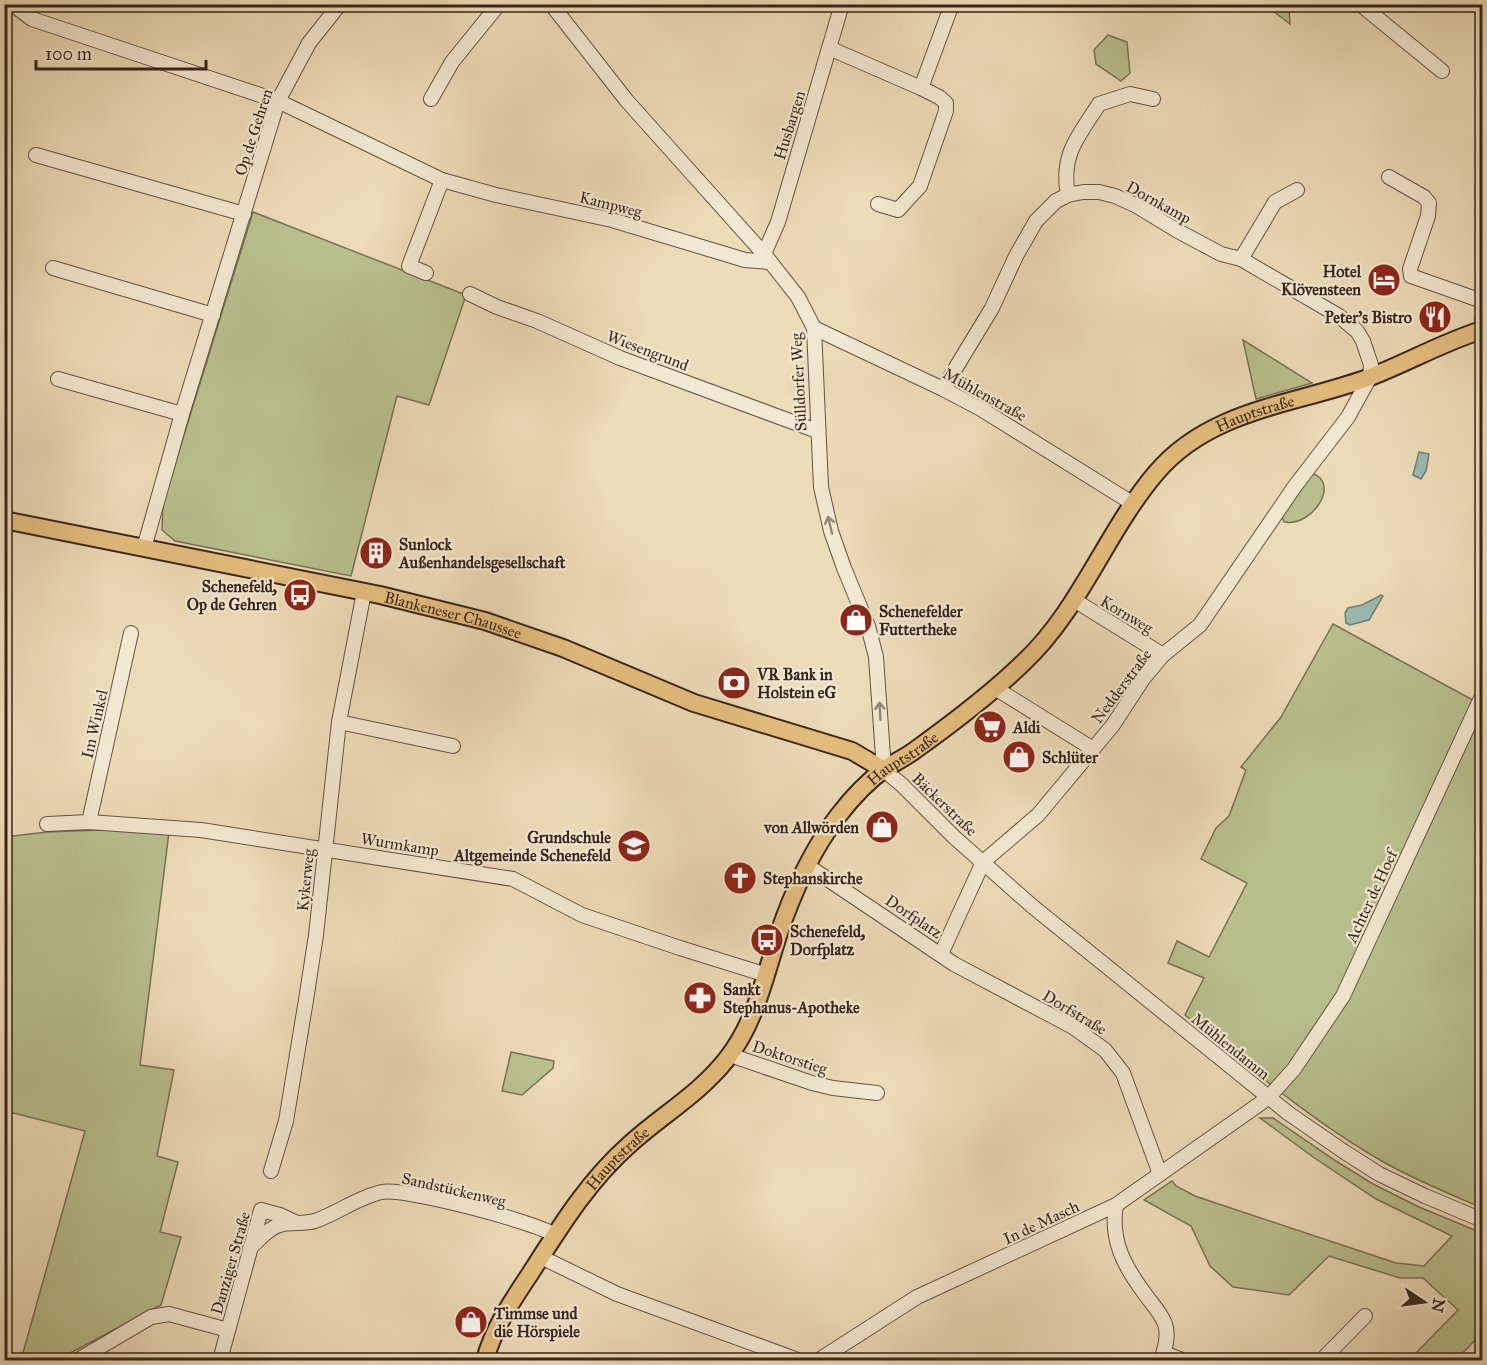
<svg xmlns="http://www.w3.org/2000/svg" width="1487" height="1365" font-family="'IM FELL Great Primer',serif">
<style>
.green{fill:#b9c08e;stroke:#787256;stroke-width:1.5}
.water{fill:#99bbb2;stroke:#717f77;stroke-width:1.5}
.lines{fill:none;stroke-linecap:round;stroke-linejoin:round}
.minor-casing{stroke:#645344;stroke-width:16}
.major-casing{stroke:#36251e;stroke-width:20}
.minor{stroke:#f3e8d1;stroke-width:14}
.major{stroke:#e6be7c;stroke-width:16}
.oneway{stroke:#948678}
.labels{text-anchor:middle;stroke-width:4.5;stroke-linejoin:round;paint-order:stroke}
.street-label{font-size:16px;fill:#36251e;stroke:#f3e8d1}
.poi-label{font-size:16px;font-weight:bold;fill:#36251e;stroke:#f3e8d1;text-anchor:start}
</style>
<rect width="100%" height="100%" fill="#eddcb8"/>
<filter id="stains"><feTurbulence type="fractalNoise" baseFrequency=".00333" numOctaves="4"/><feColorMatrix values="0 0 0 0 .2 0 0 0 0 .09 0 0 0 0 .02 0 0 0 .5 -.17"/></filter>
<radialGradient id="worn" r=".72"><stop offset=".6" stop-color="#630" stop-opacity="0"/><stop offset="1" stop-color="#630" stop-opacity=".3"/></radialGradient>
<g class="green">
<path d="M 1265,5 L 1286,5 L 1289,9 L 1290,24 Z"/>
<path d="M 1108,35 L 1127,42 L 1130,73 L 1121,81 L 1096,64 L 1094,50 Z"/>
<path d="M 253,212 L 466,295 L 429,405 L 397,396 L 351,576 L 175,541 L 162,530 L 163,503 Z"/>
<path d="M 1243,340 L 1312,383 L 1256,399 Z"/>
<path d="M 1314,474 C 1339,484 1313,527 1284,522 L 1282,516 L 1308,476 Z"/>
<path d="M 1333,624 L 1482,705 L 1482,1208 C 1450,1194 1418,1181 1387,1164 C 1314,1123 1250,1068 1185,1015 L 1204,978 L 1168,963 L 1177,941 L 1209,957 L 1247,883 L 1201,859 L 1216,828 L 1229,816 L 1246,770 L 1241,767 L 1281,717 Z"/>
<path d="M 101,830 L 169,832 L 140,1065 L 174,1070 L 157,1156 L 178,1162 L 160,1232 L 181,1237 L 161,1305 L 57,1360 L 21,1360 L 85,1131 L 5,1111 L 5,837 L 47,832 Z"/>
<path d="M 511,1052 L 554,1061 L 553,1068 L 522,1095 L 502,1091 Z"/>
<path d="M 1260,1118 L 1273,1118 L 1336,1161 L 1373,1184 L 1419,1207 L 1482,1233 L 1482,1333 L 1456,1360 L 1409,1360 L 1458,1310 L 1423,1278 L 1400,1278 L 1329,1256 L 1289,1295 L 1233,1287 L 1210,1266 L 1191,1226 L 1144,1200 L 1172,1181 L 1176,1186 L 1195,1196 L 1396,1263 L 1424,1266 L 1452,1236 L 1376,1199 L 1313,1157 Z"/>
</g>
<g class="water">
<path d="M 1419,452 L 1429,454 L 1426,471 L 1421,479 L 1413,475 Z"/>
<path d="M 1381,595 L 1383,596 L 1369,620 L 1350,625 L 1346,623 L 1345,613 L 1348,608 L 1362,605 Z"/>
</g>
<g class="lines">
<defs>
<g id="minor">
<path d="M 12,4 L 32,19 L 278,101 L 442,180 L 496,195 L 612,220 L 745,260 L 770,262"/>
<path d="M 551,4 L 627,101 L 764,254 L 798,297 L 814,328 L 821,487 L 831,531 L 844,568 L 868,626 L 876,657 L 884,770 L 902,785 L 954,837 L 1032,906 L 1288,1113 L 1343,1151 L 1379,1174 L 1425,1196 L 1482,1220"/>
<path d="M 1360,4 L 1442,71"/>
<path d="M 829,48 L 921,88 L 939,97 L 946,103 L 946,111 L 920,186 L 898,210 L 878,204"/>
<path d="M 921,88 L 952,4"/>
<path d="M 431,99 L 452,62 L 499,4"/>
<path d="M 36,155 L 244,214"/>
<path d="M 1389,177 L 1424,197 L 1429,203 L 1428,216 L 1410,269 L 1411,276 L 1482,301"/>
<path d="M 1068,195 C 1060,154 1079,136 1099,104 L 1130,94 L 1153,99"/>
<path d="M 764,254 L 778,222 L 842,4"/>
<path d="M 1241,259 L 1275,202 L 1297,190"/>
<path d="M 53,268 L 213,315"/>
<path d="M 426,273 L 409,266 L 442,180"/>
<path d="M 470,294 L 497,307 L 537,321 L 620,358 L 817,431"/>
<path d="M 1482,319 L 1482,321"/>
<path d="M 814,328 L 943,389 L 981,409 L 1132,503"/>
<path d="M 58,379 L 182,414"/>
<path d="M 144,548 L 182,414 L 278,101 L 309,43 L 340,4"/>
<path d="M 1074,600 L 1163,655"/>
<path d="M 995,688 L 1093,749"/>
<path d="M 339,722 L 453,746"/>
<path d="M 89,822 L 131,633"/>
<path d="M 47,824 L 89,822 L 201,830 L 513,879 L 582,915 L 680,948 L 767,975"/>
<path d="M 808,866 L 954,964 L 1073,1027 L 1105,1050 L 1123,1073 L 1160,1174"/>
<path d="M 941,954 L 983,862 L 1038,815 L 1113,725 L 1143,679 L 1163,655 L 1200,625 L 1295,486 L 1348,417 L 1370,377 L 1371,365 L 1363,341 L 1357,331 L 1339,316 L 1241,259 L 1221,254 L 1178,231 L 1135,205 L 1115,196 L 1099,192 L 1083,192 L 1068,195 L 1056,201 L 1036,221 L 1016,256 L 992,308 L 943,389"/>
<path d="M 730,1055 L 812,1083 L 833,1088 L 877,1093"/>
<path d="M 271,1171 L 286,1121 L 306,1000 L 316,935 L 339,722 L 364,592"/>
<path d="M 1116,1205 C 1110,1240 1124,1266 1145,1294 C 1152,1304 1161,1313 1165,1324 C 1169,1336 1165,1349 1161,1360"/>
<path d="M 250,1248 C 260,1239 269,1227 283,1224 C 293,1222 305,1224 315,1221 C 338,1213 358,1197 382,1192 C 403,1187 535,1222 555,1235"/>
<path d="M 541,1257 L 617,1294 L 798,1360"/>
<path d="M 1164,1353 L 1182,1360"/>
<path d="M 78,1360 L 151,1317 L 169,1314 L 228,1330"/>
<path d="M 220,1360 L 261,1210 L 280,1215 L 295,1222"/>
<path d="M 819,1360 L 917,1297 L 1116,1205 L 1268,1098 L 1294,1069 L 1343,996 L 1482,696"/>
<path d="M 1322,1360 L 1365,1316"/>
</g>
<g id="major">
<path id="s1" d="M 4,520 L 380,595 L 485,621 L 563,648 L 694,703 L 852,751 L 884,770"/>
<path id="s2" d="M 485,1360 C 493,1329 512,1301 530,1274 C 560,1227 588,1181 630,1144 C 662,1115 699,1094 726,1060 C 755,1024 764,979 778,936 C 792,894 811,851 838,816 C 851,799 869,780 886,768 C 897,761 908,756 918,748 C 954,722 991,694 1023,663 C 1080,610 1106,532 1156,473 C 1209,410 1292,405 1365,379 C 1405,364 1441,343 1482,330"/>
</g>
</defs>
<use href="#minor" class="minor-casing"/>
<use href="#major" class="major-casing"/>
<use href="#minor" class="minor"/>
<use href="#major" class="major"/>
</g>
<defs><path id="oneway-shaft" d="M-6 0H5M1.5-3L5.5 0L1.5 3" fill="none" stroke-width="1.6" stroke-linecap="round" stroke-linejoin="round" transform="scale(1.5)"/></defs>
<g class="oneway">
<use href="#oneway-shaft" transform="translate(830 525) rotate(-104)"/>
<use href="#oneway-shaft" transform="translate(880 711) rotate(-93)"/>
</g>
<defs>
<symbol id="hotel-disc" viewBox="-11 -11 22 22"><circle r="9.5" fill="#8f2418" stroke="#f3e8d1"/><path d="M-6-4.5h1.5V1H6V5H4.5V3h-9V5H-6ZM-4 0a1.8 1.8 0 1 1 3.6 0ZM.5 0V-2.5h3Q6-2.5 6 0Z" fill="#fff"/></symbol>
<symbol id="restaurant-disc" viewBox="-11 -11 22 22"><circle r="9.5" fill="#8f2418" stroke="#f3e8d1"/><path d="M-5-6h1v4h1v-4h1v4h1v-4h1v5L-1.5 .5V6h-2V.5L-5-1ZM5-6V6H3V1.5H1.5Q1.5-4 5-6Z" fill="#fff"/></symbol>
<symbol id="building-disc" viewBox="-11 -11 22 22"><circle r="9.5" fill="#8f2418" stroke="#f3e8d1"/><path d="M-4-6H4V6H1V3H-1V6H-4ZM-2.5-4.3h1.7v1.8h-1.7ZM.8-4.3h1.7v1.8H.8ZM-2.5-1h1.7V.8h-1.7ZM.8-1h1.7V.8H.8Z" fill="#fff"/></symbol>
<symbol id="bus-disc" viewBox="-11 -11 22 22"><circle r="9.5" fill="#8f2418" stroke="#f3e8d1"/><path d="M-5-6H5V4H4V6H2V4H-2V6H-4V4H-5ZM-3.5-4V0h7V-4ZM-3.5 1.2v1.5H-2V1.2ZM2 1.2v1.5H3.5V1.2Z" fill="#fff"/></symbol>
<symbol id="shop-disc" viewBox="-11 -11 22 22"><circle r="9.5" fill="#8f2418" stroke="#f3e8d1"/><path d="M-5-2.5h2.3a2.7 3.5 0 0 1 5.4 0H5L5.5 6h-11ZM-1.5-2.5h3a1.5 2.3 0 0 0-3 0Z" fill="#fff"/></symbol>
<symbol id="bank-disc" viewBox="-11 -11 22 22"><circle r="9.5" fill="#8f2418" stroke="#f3e8d1"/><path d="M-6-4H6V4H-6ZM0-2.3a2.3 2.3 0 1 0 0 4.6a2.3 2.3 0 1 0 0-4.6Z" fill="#fff"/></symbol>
<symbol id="supermarket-disc" viewBox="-11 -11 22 22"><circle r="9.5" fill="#8f2418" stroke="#f3e8d1"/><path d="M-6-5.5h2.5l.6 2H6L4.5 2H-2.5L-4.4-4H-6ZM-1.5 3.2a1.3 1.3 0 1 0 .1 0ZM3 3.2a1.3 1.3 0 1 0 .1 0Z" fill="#fff"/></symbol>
<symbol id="school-disc" viewBox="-11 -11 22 22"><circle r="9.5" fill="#8f2418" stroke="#f3e8d1"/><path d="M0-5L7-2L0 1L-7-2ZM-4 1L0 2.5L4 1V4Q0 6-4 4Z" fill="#fff"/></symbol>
<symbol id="church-disc" viewBox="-11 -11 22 22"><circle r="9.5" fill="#8f2418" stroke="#f3e8d1"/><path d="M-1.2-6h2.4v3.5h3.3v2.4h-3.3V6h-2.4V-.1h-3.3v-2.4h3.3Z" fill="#fff"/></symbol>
<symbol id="pharmacy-disc" viewBox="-11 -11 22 22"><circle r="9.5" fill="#8f2418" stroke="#f3e8d1"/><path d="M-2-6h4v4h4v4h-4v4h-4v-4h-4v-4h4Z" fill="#fff"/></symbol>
</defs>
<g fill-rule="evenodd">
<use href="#hotel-disc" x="1365" y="261" width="38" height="38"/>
<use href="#restaurant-disc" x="1416" y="298" width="38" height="38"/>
<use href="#building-disc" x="357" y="534" width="38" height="38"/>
<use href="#bus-disc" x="281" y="576" width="38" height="38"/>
<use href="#shop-disc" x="837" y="601" width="38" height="38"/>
<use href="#bank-disc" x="715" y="664" width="38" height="38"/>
<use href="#supermarket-disc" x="971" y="708" width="38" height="38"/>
<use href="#shop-disc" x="1000" y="738" width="38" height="38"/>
<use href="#shop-disc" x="863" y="808" width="38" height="38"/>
<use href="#school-disc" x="615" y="827" width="38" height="38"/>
<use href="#church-disc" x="721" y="859" width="38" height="38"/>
<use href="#bus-disc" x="748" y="921" width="38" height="38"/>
<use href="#pharmacy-disc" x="681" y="979" width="38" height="38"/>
<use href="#shop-disc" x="452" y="1303" width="38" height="38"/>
</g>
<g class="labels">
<g class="street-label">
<text transform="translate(789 125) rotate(-73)" y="6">Husbargen</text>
<text transform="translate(253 132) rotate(-72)" y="6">Op de Gehren</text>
<text transform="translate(1159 202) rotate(29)" y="6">Dornkamp</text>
<text transform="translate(611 204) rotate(14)" y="6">Kampweg</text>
<text transform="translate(648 350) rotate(21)" y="6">Wiesengrund</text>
<text transform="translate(798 382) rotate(-93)" y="6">Sülldorfer Weg</text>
<text transform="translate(985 394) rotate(29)" y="6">Mühlenstraße</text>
<text dy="6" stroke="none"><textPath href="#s2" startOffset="1251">Hauptstraße</textPath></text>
<text transform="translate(1127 614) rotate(31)" y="6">Kornweg</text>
<text dy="6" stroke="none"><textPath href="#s1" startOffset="459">Blankeneser Chaussee</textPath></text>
<text transform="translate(1121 686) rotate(-53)" y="6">Nedderstraße</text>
<text transform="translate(94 724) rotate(-77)" y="6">Im Winkel</text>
<text dy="6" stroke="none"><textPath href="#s2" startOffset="747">Hauptstraße</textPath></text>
<text transform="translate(945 804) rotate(44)" y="6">Bäckerstraße</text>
<text transform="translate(400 844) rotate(9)" y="6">Wurmkamp</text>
<text transform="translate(305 880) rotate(-84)" y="6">Kykerweg</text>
<text transform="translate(1371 896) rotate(-65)" y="6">Achter de Hoef</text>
<text transform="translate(914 916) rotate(34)" y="6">Dorfplatz</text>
<text transform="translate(1075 1012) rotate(31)" y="6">Dorfstraße</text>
<text transform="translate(1231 1046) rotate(39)" y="6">Mühlendamm</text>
<text transform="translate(790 1057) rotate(18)" y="6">Doktorstieg</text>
<text dy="6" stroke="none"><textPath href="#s2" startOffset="243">Hauptstraße</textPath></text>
<text transform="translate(454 1189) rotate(13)" y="6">Sandstückenweg</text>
<text transform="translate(1041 1222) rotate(-25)" y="6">In de Masch</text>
<text transform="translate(230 1263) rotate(-74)" y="6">Danziger Straße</text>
</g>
<g class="poi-label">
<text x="1361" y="277" text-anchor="end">Hotel<tspan x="1361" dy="18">Klövensteen</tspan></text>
<text x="1412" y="323" text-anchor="end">Peter's Bistro</text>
<text x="399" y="550">Sunlock<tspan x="399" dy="18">Außenhandelsgesellschaft</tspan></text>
<text x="277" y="592" text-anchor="end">Schenefeld,<tspan x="277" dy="18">Op de Gehren</tspan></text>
<text x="879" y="617">Schenefelder<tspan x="879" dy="18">Futtertheke</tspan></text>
<text x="757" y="680">VR Bank in<tspan x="757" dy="18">Holstein eG</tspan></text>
<text x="1013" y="733">Aldi</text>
<text x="1042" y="763">Schlüter</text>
<text x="859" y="833" text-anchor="end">von Allwörden</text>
<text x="611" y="843" text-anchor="end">Grundschule<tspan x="611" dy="18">Altgemeinde Schenefeld</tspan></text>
<text x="763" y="884">Stephanskirche</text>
<text x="790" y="937">Schenefeld,<tspan x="790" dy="18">Dorfplatz</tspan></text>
<text x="723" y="995">Sankt<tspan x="723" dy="18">Stephanus-Apotheke</tspan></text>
<text x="494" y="1319">Timmse und<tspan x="494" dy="18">die Hörspiele</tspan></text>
</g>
</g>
<rect width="1487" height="1365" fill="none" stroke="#eddcb8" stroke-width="24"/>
<rect x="6" y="6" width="1475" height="1353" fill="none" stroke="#36251e" stroke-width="3"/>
<rect x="12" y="12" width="1463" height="1341" fill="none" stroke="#36251e" stroke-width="1.5"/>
<g transform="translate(1424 1302) rotate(103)" stroke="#f3e8d1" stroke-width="4.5" paint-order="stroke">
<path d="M0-4.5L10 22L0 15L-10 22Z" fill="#36251e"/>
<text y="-9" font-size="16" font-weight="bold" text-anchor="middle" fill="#36251e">N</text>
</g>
<path d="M36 60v9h170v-9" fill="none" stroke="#36251e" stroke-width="3"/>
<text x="45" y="60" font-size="18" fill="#36251e" stroke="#f3e8d1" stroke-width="4.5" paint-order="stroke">100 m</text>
<rect width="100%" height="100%" filter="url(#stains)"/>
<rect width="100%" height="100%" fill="url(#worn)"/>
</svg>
